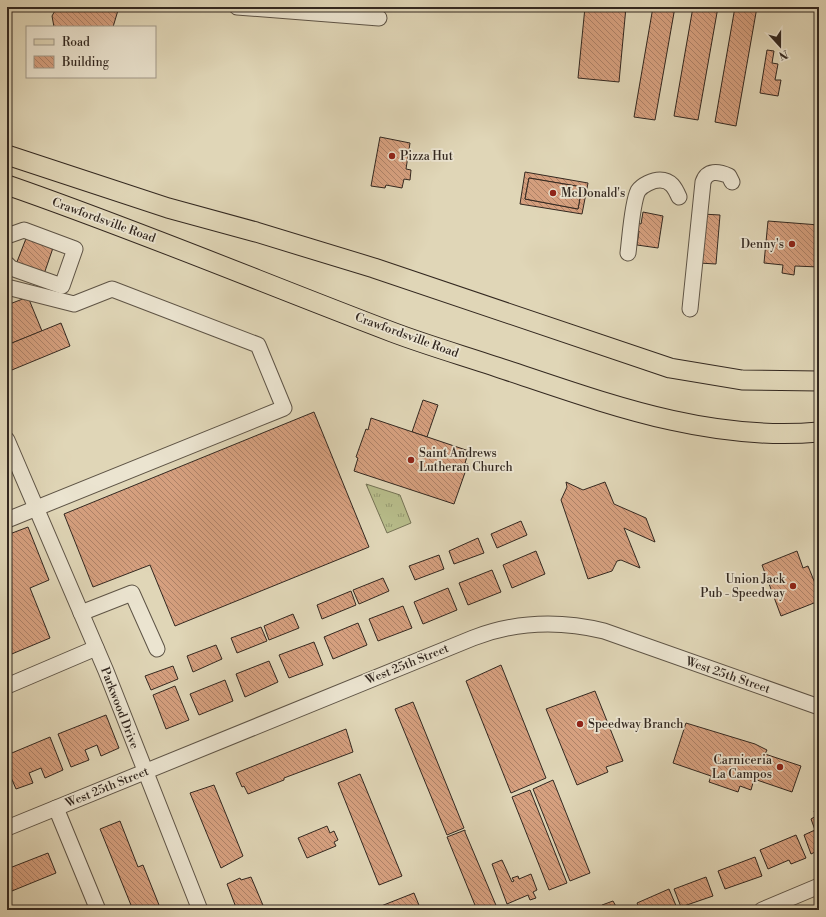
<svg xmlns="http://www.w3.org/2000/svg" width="826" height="917" font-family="'Libre Bodoni',serif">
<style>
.park{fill:url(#park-tufts);stroke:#757255}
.building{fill:url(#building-back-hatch);stroke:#332820;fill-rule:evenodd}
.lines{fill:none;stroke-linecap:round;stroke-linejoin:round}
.minor-casing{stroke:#5e5446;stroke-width:17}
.major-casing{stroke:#332820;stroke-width:21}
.minor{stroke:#ebe4d0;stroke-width:15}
.major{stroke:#e0d6b7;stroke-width:19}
.poi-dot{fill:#8f2418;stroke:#ebe4d0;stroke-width:1.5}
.labels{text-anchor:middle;stroke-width:3.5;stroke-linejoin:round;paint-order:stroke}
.poi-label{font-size:12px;fill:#332820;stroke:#ebe4d0;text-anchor:start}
.street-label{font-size:12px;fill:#332820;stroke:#ebe4d0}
</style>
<defs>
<pattern id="park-tufts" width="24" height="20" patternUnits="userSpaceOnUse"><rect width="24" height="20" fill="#b7bc8a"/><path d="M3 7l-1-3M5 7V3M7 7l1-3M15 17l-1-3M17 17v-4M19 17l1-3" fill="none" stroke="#959970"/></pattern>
<pattern id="building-back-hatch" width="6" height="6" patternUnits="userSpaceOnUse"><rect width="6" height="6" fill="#d6a07f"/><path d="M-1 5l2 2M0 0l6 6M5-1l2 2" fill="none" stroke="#ae8268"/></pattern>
</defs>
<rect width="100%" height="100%" fill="#e0d6b7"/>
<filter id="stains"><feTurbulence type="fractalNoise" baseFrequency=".005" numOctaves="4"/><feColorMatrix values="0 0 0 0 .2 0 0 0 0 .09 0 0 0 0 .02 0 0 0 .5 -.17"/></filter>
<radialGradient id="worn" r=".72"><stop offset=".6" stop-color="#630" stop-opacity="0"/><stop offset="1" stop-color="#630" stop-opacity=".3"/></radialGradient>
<path class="park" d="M 366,484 L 400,495 L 411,523 L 387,533 Z"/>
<g class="building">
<path d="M 57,7 L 119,7 L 113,27 L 54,27 L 52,16 Z"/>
<path d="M 585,7 L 626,7 L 619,82 L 578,78 Z"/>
<path d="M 653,7 L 675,7 L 655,120 L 634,117 Z"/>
<path d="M 693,7 L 718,7 L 698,120 L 674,116 Z"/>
<path d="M 735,7 L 757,7 L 736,126 L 715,122 Z"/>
<path d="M 767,50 L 774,51 L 772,63 L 778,64 L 775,80 L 781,80 L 778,96 L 760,93 Z"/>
<path d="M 380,137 L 410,143 L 406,169 L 411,170 L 410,180 L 404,179 L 402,188 L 386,185 L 385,188 L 371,186 Z"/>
<path d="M 525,172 L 588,183 L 582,214 L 520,204 ZM 529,178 L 582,187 L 578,209 L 525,199 Z"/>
<path d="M 529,178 L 582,187 L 578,209 L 525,199 Z"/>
<path d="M 643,212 L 663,216 L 658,248 L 637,245 L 639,231 L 635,230 L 636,223 L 641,224 Z"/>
<path d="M 702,214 L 720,215 L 716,264 L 699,263 Z"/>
<path d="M 768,221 L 819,225 L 819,267 L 795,266 L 794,275 L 782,273 L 783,265 L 764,263 Z"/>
<path d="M 27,236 L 54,245 L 43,277 L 15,267 Z"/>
<path d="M 28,297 L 42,331 L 12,343 L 7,331 L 7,305 Z"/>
<path d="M 61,323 L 70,346 L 7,372 L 7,345 Z"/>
<path d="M 423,400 L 438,405 L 427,437 L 412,432 Z"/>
<path d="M 314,412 L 369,547 L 175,626 L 150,565 L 93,587 L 64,514 Z"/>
<path d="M 371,418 L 469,451 L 465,463 L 468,464 L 454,504 L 354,471 L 358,458 L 356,457 L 366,429 L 368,430 Z"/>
<path d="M 566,482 L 583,490 L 605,482 L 614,504 L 646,518 L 655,542 L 624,528 L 640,568 L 621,560 L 617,561 L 612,571 L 588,579 L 561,500 L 567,487 Z"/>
<path d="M 521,521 L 527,535 L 497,548 L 491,534 Z"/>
<path d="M 28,527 L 49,580 L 30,588 L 50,638 L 7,656 L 7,535 Z"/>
<path d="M 478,538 L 484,553 L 454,564 L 449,551 Z"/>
<path d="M 536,551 L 545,574 L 512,588 L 503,565 Z"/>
<path d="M 797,551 L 803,568 L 808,566 L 819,593 L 819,601 L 781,616 L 762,565 Z"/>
<path d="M 439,555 L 444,569 L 415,580 L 409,566 Z"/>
<path d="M 492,570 L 501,592 L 468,605 L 459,583 Z"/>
<path d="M 383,578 L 389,591 L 359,604 L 353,590 Z"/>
<path d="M 448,588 L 457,610 L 423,624 L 414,602 Z"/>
<path d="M 351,591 L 356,605 L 322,619 L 317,605 Z"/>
<path d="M 403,606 L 412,628 L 378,641 L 369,619 Z"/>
<path d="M 293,614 L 299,628 L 269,640 L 264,626 Z"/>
<path d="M 358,623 L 367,645 L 333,659 L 324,637 Z"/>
<path d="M 261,627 L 267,641 L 237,653 L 231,638 Z"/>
<path d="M 314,642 L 323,665 L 289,678 L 279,655 Z"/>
<path d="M 216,645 L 222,659 L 193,672 L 187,656 Z"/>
<path d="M 269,661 L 278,682 L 245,697 L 236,674 Z"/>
<path d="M 501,665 L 546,778 L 511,793 L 466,681 Z"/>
<path d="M 173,666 L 178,679 L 151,690 L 145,676 Z"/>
<path d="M 225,680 L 233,701 L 199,715 L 190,694 Z"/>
<path d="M 175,686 L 189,720 L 166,729 L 153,695 Z"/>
<path d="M 595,691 L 623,761 L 606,767 L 608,772 L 577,785 L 546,709 Z"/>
<path d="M 413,702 L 464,828 L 447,835 L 395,709 Z"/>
<path d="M 106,715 L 119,748 L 101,756 L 97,745 L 85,750 L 89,760 L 71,767 L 58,734 Z"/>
<path d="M 686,723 L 755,744 L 767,750 L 765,754 L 801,766 L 792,792 L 754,779 L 751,790 L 740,786 L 738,792 L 709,782 L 711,776 L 673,763 Z"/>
<path d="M 346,729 L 353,752 L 284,778 L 284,780 L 248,794 L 244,786 L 242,787 L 236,773 Z"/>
<path d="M 50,737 L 63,770 L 45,778 L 41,768 L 29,773 L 33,783 L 16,789 L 7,768 L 7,755 Z"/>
<path d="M 360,774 L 402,876 L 379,885 L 338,783 Z"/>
<path d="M 553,780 L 590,873 L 570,881 L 533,789 Z"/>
<path d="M 214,785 L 243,856 L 221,868 L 190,793 Z"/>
<path d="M 530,790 L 567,883 L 549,890 L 512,797 Z"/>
<path d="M 819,809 L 819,850 L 811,854 L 804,835 L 815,830 L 811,819 L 816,816 L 814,811 Z"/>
<path d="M 120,821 L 138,867 L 143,865 L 161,910 L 133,910 L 100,829 Z"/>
<path d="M 327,826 L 330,833 L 334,831 L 338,840 L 334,842 L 336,846 L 307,858 L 298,838 Z"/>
<path d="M 465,830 L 465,832 L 498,910 L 477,910 L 447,837 Z"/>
<path d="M 796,835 L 806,858 L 791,864 L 789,860 L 768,869 L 760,850 Z"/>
<path d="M 48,853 L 56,873 L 7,893 L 7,869 Z"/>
<path d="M 755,857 L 762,876 L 725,889 L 718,871 Z"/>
<path d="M 502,860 L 512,882 L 514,881 L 512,878 L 518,876 L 519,879 L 531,874 L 537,890 L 533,892 L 536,898 L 530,900 L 528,895 L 507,904 L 492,864 Z"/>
<path d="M 251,877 L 265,910 L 237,910 L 227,884 L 240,878 L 241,880 Z"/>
<path d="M 706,877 L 713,896 L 681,907 L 674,889 Z"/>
<path d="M 669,889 L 677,908 L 673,910 L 640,910 L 637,903 Z"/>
<path d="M 414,893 L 421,910 L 371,910 Z"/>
<path d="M 613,901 L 618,910 L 604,910 L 602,905 Z"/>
</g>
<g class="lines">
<defs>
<g id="minor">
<path d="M 237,7 L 379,18"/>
<path d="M 7,236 L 24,230 L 75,249 L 62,286 L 11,268 L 7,264"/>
<path d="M 628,253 C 630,238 632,203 638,191 C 642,185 653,180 660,180 C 671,180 675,188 679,197"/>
<path d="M 7,287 L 74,304 L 112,289 L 258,345 L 284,408 L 7,520"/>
<path d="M 690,309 L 703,182 C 707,170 718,171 729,176 L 732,182"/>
<path d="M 7,440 L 106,671 L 200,910"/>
<path d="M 81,613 L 132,593 L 157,649"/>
<path d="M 7,686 L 96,648"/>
<path d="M 56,808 L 98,910"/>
<path d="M 7,828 L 473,638 C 517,621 559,620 604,631 L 819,707"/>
<path d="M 762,910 L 819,886"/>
</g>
<g id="major">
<path d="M 7,155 L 168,208 L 256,232 L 374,268 L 670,368 L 742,380 L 819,381"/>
<path d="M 7,185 C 137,230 263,283 392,332 C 429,346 468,357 506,370 C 608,404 709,442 819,432"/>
</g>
</defs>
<use href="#minor" class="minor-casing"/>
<use href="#major" class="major-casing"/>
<use href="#minor" class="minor"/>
<use href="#major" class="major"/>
</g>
<g class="poi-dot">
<circle cx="392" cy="156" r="4"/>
<circle cx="553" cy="193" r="4"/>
<circle cx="792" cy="244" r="4"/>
<circle cx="411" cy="460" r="4"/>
<circle cx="793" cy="586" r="4"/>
<circle cx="580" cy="724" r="4"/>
<circle cx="780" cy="767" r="4"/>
</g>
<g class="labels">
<g class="poi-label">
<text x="400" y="160">Pizza Hut</text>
<text x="561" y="197">McDonald's</text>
<text x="784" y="248" text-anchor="end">Denny's</text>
<text x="419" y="457">Saint Andrews<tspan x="419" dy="14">Lutheran Church</tspan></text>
<text x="785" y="583" text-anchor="end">Union Jack<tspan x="785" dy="14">Pub - Speedway</tspan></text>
<text x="588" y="728">Speedway Branch</text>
<text x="772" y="764" text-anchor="end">Carniceria<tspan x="772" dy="14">La Campos</tspan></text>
</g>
<g class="street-label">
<text transform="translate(104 220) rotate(20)" y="4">Crawfordsville Road</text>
<text transform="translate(407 335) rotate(20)" y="4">Crawfordsville Road</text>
<text transform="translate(407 664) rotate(-22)" y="4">West 25th Street</text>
<text transform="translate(728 675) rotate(19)" y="4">West 25th Street</text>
<text transform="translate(120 708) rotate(69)" y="4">Parkwood Drive</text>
<text transform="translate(107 787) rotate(-22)" y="4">West 25th Street</text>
</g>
</g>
<rect width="826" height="917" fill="none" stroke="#e0d6b7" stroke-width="24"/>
<rect x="8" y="8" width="810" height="901" fill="none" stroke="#332820" stroke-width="2"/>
<rect x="12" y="12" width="802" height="893" fill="none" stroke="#332820"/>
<rect x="26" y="26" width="130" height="52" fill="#ebe4d0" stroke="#a1998a"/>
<rect x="34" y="39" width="20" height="6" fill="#e0d6b7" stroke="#a1998a"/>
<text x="62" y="46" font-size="12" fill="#332820">Road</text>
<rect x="34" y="56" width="20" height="12" fill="url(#building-back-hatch)" stroke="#a1998a"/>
<text x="62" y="66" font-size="12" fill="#332820">Building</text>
<g transform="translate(780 46) rotate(159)" stroke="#ebe4d0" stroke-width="3" paint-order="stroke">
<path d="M0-3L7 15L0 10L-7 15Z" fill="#332820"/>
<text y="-6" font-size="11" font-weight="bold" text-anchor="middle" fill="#332820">N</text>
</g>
<rect width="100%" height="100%" filter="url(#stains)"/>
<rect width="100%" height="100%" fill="url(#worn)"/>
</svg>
